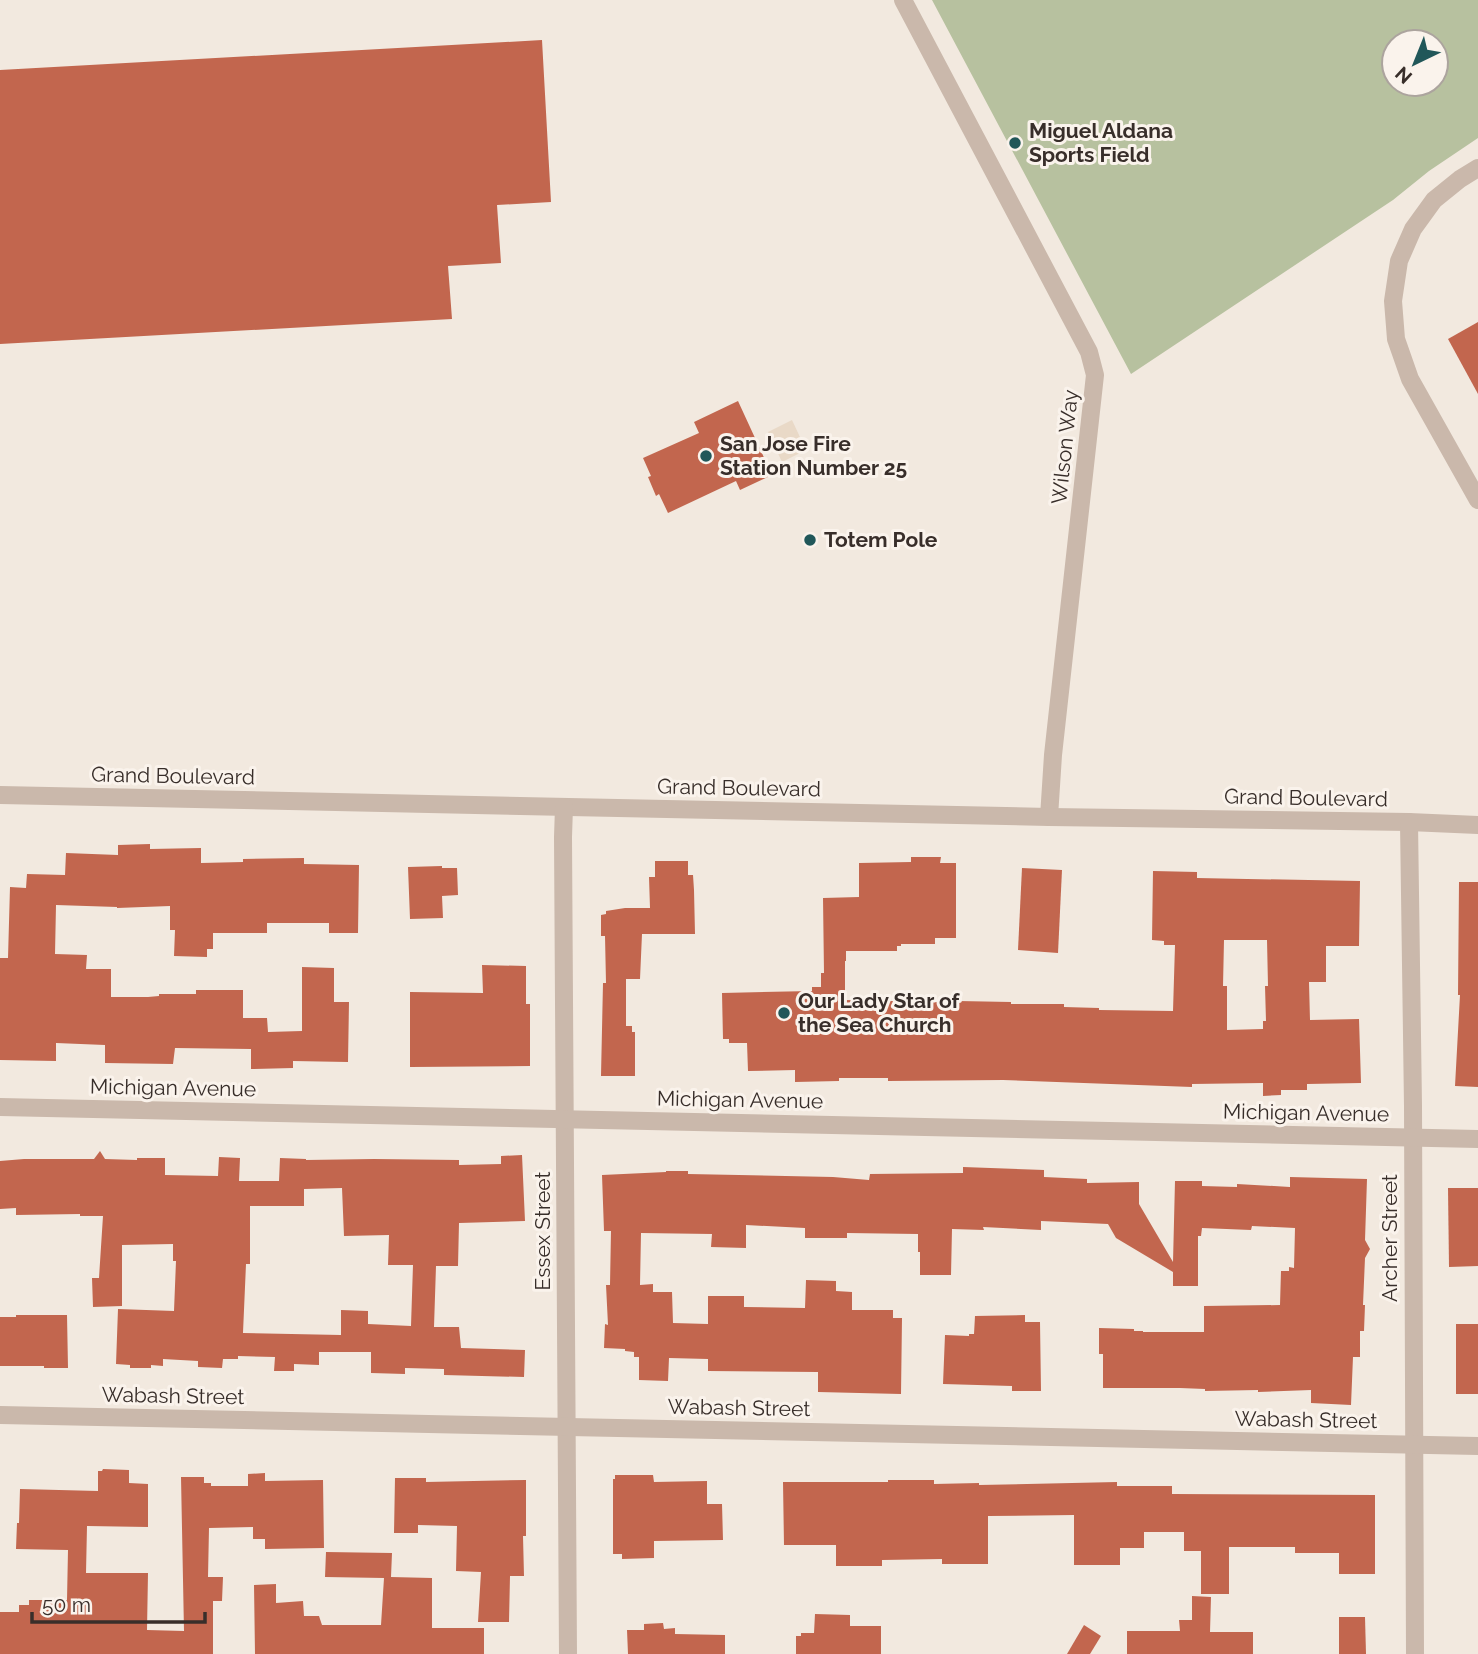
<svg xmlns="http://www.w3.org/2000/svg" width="1478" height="1654" font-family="Raleway,sans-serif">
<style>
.green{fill:#b7c19f;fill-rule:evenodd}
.plaza{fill:#e9d9c7}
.building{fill:#c2664e;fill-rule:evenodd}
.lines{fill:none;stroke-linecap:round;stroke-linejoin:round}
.minor{stroke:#cab8ab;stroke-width:18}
.poi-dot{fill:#215759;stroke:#faf3ec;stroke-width:2.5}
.labels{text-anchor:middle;stroke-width:6;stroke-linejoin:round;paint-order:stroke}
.poi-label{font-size:21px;font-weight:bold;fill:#382e2a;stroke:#faf3ec;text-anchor:start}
.street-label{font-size:21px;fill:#382e2a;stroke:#faf3ec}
</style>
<rect width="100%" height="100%" fill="#f2e9df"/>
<path class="green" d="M 932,0 L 1478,0 L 1478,138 L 1429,171 L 1393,200 L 1131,374 ZM 1436,42 L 1436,84 L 1394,84 L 1394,42 Z"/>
<path class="plaza" d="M 792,420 L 806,450 L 782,462 L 768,432 Z"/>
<g class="building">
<path d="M 542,40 L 551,202 L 497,205 L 501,263 L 448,266 L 452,319 L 0,344 L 0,70 Z"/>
<path d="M 1478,322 L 1478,394 L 1448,339 Z"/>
<path d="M 738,401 L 772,475 L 740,490 L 736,481 L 668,513 L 659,494 L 656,496 L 648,477 L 651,476 L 643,458 L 699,433 L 694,422 Z"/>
<path d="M 150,844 L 150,849 L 201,848 L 201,863 L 243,862 L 243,859 L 304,858 L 304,864 L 359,865 L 358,933 L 329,933 L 329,923 L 267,923 L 267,933 L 213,933 L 213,949 L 207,949 L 207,957 L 174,956 L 175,930 L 170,930 L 170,906 L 117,908 L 117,907 L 56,905 L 55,954 L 87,955 L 86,969 L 111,969 L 111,997 L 148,997 L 159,996 L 159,994 L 196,994 L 196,990 L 243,990 L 243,1018 L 267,1018 L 268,1032 L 302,1031 L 302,967 L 334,968 L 334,1002 L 349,1002 L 348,1062 L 293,1061 L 293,1068 L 251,1069 L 251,1049 L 175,1048 L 173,1064 L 105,1063 L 105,1045 L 56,1043 L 56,1061 L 0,1060 L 0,958 L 8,958 L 10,887 L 26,888 L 27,874 L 65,875 L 66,853 L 118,855 L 118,845 Z"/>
<path d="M 911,857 L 941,857 L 940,863 L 956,863 L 956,938 L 935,938 L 935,944 L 901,944 L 901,946 L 897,946 L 897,951 L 846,951 L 846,961 L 845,961 L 845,1000 L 938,1002 L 938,998 L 958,998 L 958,1001 L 1011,1002 L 1011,1004 L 1064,1004 L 1064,1007 L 1099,1008 L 1099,1010 L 1173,1011 L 1175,945 L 1164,945 L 1164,941 L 1152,940 L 1153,871 L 1197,872 L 1197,878 L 1360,881 L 1359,946 L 1326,946 L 1326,982 L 1309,982 L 1310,1020 L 1359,1019 L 1361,1083 L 1307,1084 L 1307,1090 L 1281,1090 L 1281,1095 L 1263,1096 L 1263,1083 L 1192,1084 L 1192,1087 L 1003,1080 L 888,1081 L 888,1078 L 839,1078 L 839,1081 L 795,1082 L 795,1070 L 748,1071 L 747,1043 L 729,1043 L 729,1039 L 723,1039 L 722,993 L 812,991 L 812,987 L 821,987 L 821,973 L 824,973 L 823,898 L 859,897 L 859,863 L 911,862 ZM 1224,940 L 1267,940 L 1268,986 L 1265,986 L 1266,1021 L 1263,1021 L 1263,1029 L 1227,1030 L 1227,986 L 1223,986 Z"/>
<path d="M 655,861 L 688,861 L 688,875 L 693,875 L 694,890 L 695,934 L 642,934 L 640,979 L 626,979 L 626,1026 L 632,1026 L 632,1032 L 635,1032 L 635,1076 L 601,1076 L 603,983 L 606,983 L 605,936 L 601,936 L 601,915 L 606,914 L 606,911 L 625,908 L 650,908 L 649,877 L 655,877 Z"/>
<path d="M 442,866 L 442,868 L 457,868 L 458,895 L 442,896 L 443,918 L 410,919 L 408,867 Z"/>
<path d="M 1022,868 L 1062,870 L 1058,953 L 1018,950 Z"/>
<path d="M 1459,882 L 1478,882 L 1478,1087 L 1455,1086 L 1460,995 L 1458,995 Z"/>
<path d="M 482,965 L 526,966 L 526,1004 L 530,1004 L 530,1066 L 410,1067 L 410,992 L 483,993 Z"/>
<path d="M 100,1151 L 105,1159 L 137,1160 L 137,1158 L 165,1158 L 165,1175 L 218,1176 L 219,1157 L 240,1158 L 239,1181 L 279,1181 L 280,1158 L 306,1159 L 306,1160 L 374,1159 L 459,1160 L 459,1165 L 501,1164 L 501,1156 L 522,1155 L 525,1221 L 459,1223 L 458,1266 L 436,1266 L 434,1327 L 459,1327 L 461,1348 L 525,1350 L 524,1377 L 444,1375 L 444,1369 L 405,1368 L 405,1374 L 371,1373 L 371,1352 L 319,1352 L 319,1365 L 294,1364 L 294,1371 L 274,1371 L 275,1357 L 238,1356 L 238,1359 L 223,1359 L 222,1368 L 198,1367 L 198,1361 L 163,1359 L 163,1366 L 151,1365 L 151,1368 L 130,1368 L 130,1365 L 116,1364 L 118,1309 L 174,1311 L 176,1261 L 173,1261 L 173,1244 L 122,1245 L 122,1306 L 93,1307 L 92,1278 L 99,1278 L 103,1216 L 80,1216 L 80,1214 L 16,1215 L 16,1208 L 0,1209 L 0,1161 L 24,1159 L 94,1159 ZM 342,1188 L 344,1236 L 389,1235 L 388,1265 L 413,1265 L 411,1326 L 368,1324 L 368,1311 L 341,1310 L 341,1335 L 243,1333 L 246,1264 L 250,1264 L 250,1206 L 304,1206 L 304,1189 Z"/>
<path d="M 963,1167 L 1044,1170 L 1044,1177 L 1087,1179 L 1087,1183 L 1139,1182 L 1139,1204 L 1173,1262 L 1175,1181 L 1202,1181 L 1202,1186 L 1237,1187 L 1237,1184 L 1290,1187 L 1290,1177 L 1367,1179 L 1365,1240 L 1370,1249 L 1365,1258 L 1363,1305 L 1365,1305 L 1364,1331 L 1360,1331 L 1360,1357 L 1353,1357 L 1351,1405 L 1311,1403 L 1311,1390 L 1258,1392 L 1258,1390 L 1205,1391 L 1205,1389 L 1180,1388 L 1103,1388 L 1103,1354 L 1099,1354 L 1099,1328 L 1134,1329 L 1134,1331 L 1143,1331 L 1143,1332 L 1204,1332 L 1204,1306 L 1280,1305 L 1281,1271 L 1289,1271 L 1289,1267 L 1294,1268 L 1295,1228 L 1252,1226 L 1251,1230 L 1202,1228 L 1201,1236 L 1198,1236 L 1198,1286 L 1173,1286 L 1173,1272 L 1116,1238 L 1108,1224 L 1041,1221 L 1041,1230 L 983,1227 L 984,1230 L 952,1229 L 951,1275 L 920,1275 L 920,1252 L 918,1252 L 918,1234 L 847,1233 L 847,1238 L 805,1238 L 805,1228 L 746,1225 L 746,1248 L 711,1247 L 712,1234 L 641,1233 L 640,1285 L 653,1284 L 653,1292 L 672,1292 L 673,1323 L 708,1324 L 708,1296 L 744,1296 L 744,1307 L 805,1308 L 806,1280 L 836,1281 L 836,1291 L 852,1292 L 852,1310 L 893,1310 L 893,1318 L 902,1318 L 901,1394 L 818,1392 L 818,1372 L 708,1371 L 708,1359 L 669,1358 L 668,1381 L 639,1380 L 639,1357 L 634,1357 L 634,1352 L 625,1351 L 625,1349 L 604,1348 L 605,1324 L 608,1325 L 606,1285 L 610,1285 L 611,1231 L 604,1231 L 602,1175 L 666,1172 L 666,1171 L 688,1171 L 688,1174 L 833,1177 L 869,1180 L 870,1174 L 963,1173 Z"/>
<path d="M 1448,1188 L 1478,1188 L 1478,1266 L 1449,1267 Z"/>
<path d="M 16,1315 L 67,1315 L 68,1368 L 44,1368 L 44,1366 L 0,1366 L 0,1317 L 16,1317 Z"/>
<path d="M 1025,1315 L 1025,1322 L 1040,1322 L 1041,1391 L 1012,1391 L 1012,1386 L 943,1384 L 945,1335 L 969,1336 L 969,1334 L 974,1334 L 975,1316 Z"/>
<rect x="1456" y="1324" width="22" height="70"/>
<path d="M 103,1469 L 129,1470 L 129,1483 L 148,1484 L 148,1527 L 87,1526 L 86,1573 L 148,1573 L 147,1630 L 184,1631 L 181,1477 L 204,1477 L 204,1483 L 211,1483 L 211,1486 L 248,1486 L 248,1474 L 265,1473 L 265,1481 L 323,1480 L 324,1548 L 265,1549 L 265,1539 L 253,1539 L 253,1527 L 209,1528 L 208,1577 L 223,1577 L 222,1601 L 213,1601 L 213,1654 L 0,1654 L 0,1612 L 19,1612 L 19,1605 L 29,1605 L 29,1600 L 67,1600 L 68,1550 L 16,1549 L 17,1523 L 19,1523 L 20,1489 L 98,1491 L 98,1471 L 102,1471 Z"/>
<path d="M 615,1475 L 653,1475 L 654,1482 L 707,1481 L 707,1504 L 722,1504 L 723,1540 L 654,1541 L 654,1558 L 622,1559 L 622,1554 L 613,1554 L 613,1479 L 615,1479 Z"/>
<path d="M 395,1478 L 426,1478 L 426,1482 L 526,1480 L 526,1536 L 523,1536 L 524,1576 L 510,1576 L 509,1622 L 478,1622 L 481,1572 L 456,1571 L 457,1526 L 418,1525 L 418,1533 L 394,1533 Z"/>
<path d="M 888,1480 L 934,1480 L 934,1484 L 979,1483 L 979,1485 L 1117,1482 L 1117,1486 L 1172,1486 L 1172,1494 L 1375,1495 L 1375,1574 L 1339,1574 L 1339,1553 L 1295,1553 L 1295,1547 L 1229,1547 L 1229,1594 L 1201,1594 L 1201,1551 L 1184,1551 L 1184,1532 L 1144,1532 L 1144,1548 L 1120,1548 L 1120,1565 L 1074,1565 L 1074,1515 L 988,1516 L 988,1564 L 942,1564 L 942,1559 L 882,1560 L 882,1566 L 836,1566 L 836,1545 L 784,1545 L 783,1482 L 888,1482 Z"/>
<path d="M 326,1552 L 392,1553 L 391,1577 L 432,1578 L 432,1628 L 484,1628 L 484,1654 L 255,1654 L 254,1585 L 276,1584 L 276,1603 L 303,1601 L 304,1616 L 319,1616 L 322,1625 L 381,1625 L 384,1578 L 325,1577 Z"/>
<path d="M 1192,1596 L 1211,1597 L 1210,1632 L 1253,1632 L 1253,1654 L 1127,1654 L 1127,1631 L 1180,1631 L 1179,1620 L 1192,1620 Z"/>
<path d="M 815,1614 L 850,1615 L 850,1626 L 881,1626 L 881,1654 L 796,1654 L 796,1636 L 801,1636 L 801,1633 L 814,1633 Z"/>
<path d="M 1339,1617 L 1365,1617 L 1366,1654 L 1339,1654 Z"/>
<path d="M 663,1623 L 664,1629 L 675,1628 L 675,1634 L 725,1635 L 725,1654 L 628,1654 L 627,1630 L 644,1630 L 644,1624 Z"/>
<path d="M 1084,1625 L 1101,1636 L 1090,1654 L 1067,1654 Z"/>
</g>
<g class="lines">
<g class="minor">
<path d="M 903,0 L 1089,352 L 1095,375 L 1053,755 L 1049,817"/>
<path d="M 1478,168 L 1460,179 L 1434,200 L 1413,229 L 1399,261 L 1393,301 L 1396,339 L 1410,379 L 1478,500"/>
<path d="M 0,795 L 1049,817 L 1409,822 L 1478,825"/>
<path d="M 564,807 L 563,837 L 568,1654"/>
<path d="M 1409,822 L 1413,1106 L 1415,1654"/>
<path d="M 0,1107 L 1478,1139"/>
<path d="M 0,1415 L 1478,1446"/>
</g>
</g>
<g class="poi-dot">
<circle cx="1015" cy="143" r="7"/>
<circle cx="706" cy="456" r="7"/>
<circle cx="810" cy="540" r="7"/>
<circle cx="784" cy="1013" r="7"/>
</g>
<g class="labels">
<g class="poi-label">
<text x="1029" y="138">Miguel Aldana<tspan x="1029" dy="24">Sports Field</tspan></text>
<text x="720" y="451">San Jose Fire<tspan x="720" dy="24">Station Number 25</tspan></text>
<text x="824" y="547">Totem Pole</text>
<text x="798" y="1008">Our Lady Star of<tspan x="798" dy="24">the Sea Church</tspan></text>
</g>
<g class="street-label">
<text transform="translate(1065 447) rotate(-84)" y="7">Wilson Way</text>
<text transform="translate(173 776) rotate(1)" y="7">Grand Boulevard</text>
<text transform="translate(739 788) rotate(1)" y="7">Grand Boulevard</text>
<text transform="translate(1306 798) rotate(1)" y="7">Grand Boulevard</text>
<text transform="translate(173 1088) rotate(1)" y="7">Michigan Avenue</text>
<text transform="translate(740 1100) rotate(1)" y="7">Michigan Avenue</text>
<text transform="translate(1306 1113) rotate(1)" y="7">Michigan Avenue</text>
<text transform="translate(543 1231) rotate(-90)" y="7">Essex Street</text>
<text transform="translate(1390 1238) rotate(-90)" y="7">Archer Street</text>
<text transform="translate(173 1396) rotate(1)" y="7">Wabash Street</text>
<text transform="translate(739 1408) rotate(1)" y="7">Wabash Street</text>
<text transform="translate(1306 1420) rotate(1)" y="7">Wabash Street</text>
</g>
</g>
<g transform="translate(1415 63) rotate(223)"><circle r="33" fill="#faf3ec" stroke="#aca49e" stroke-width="2"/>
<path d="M0-5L12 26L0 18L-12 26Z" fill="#215759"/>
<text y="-10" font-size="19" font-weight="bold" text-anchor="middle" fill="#382e2a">N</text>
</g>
<path d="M32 1612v10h173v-10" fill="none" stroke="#382e2a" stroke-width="3.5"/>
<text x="42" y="1612" font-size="21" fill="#382e2a" stroke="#faf3ec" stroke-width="5" paint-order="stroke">50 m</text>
</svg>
